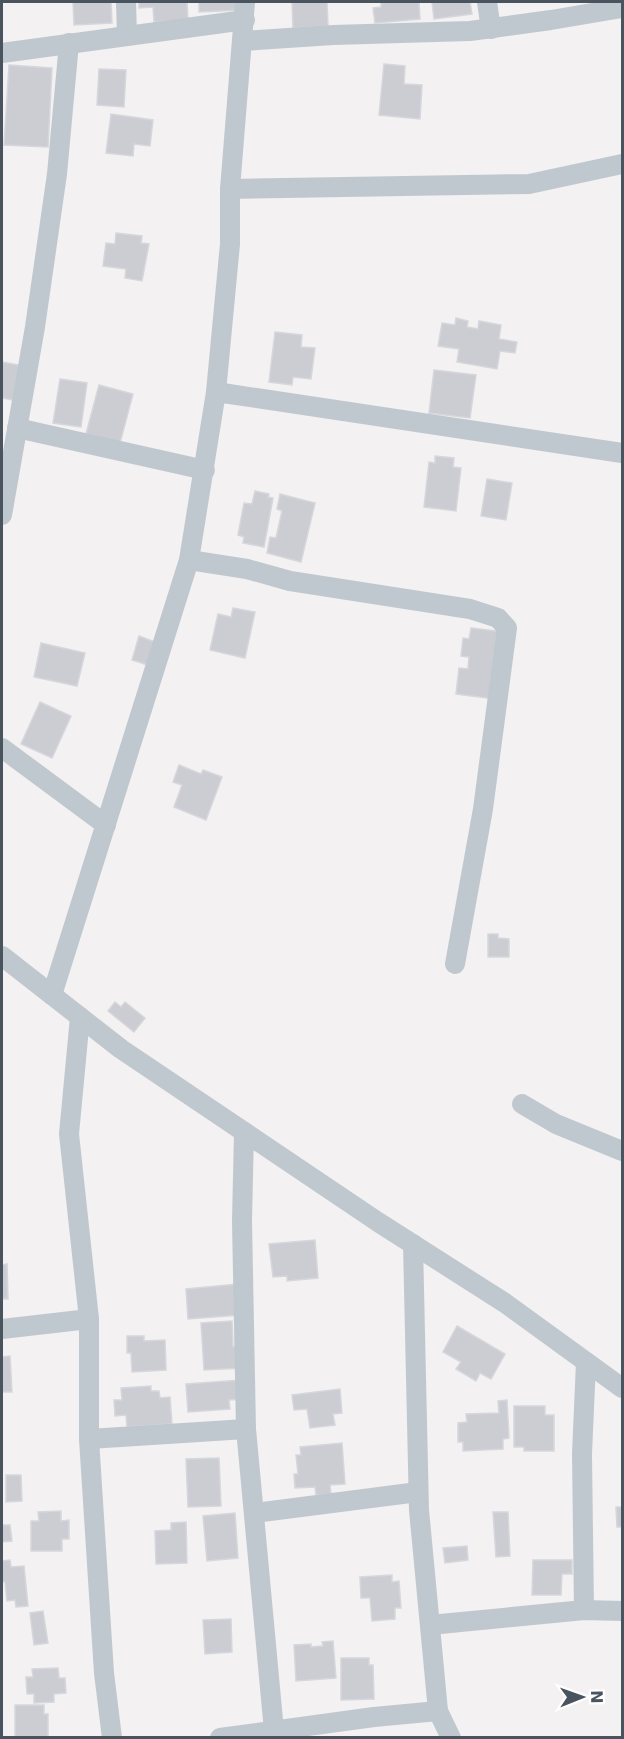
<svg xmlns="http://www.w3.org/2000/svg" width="624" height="1739" font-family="'DejaVu Sans',sans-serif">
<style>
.building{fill:#cbcdd3;stroke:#d6d7dc;stroke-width:1.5}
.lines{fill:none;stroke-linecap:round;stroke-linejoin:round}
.minor{stroke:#c0c8cf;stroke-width:20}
</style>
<rect width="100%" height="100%" fill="#f3f1f1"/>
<g class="building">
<path d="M 73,2 L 111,2 L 112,23 L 74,25 Z"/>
<path d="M 139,2 L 187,2 L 188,20 L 154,22 L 153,7 L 139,8 Z"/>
<path d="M 199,2 L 240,2 L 241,10 L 199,12 Z"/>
<path d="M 292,2 L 327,2 L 328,26 L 293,28 Z"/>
<path d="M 381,2 L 419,2 L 420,19 L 375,23 L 373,8 L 381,7 Z"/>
<path d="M 432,2 L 470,2 L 472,14 L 434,19 Z"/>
<path d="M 384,64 L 405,66 L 404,84 L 422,85 L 420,119 L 379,115 Z"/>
<path d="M 9,65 L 52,68 L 48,147 L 4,145 Z"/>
<path d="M 99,69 L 126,70 L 124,107 L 97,105 Z"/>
<path d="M 111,114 L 153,120 L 150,146 L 134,144 L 133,156 L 106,153 Z"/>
<path d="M 116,233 L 142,236 L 141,243 L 149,244 L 142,281 L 125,278 L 126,269 L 103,266 L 106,243 L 115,244 Z"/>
<path d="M 456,318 L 468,321 L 467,327 L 478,329 L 479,321 L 501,325 L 499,339 L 517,342 L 515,353 L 500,351 L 497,369 L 457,362 L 459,349 L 438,346 L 442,323 L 455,325 Z"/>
<path d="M 275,332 L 302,335 L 301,347 L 315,348 L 311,379 L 293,377 L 292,385 L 269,382 Z"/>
<path d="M 2,362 L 24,366 L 18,401 L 2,398 Z"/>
<path d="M 434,370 L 476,375 L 470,418 L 429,413 Z"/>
<path d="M 60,379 L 87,383 L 81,427 L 53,423 Z"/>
<path d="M 99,385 L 133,394 L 120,443 L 86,434 Z"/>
<path d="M 435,456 L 454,458 L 453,467 L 461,468 L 456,511 L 424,507 L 429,462 L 435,463 Z"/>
<path d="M 487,479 L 512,483 L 506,520 L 481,516 Z"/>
<path d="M 255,491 L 269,494 L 268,497 L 273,498 L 264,547 L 243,543 L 244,537 L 238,535 L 244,503 L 252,504 Z"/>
<path d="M 280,494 L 315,503 L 301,562 L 267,553 L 270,537 L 276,538 L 282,511 L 277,509 Z"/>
<path d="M 233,608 L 255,612 L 245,658 L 210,650 L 218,614 L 231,617 Z"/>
<path d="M 471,628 L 504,632 L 495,699 L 456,694 L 459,668 L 468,669 L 469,657 L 461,656 L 463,638 L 469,639 Z"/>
<path d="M 139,636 L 155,642 L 148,665 L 132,660 Z"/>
<path d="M 41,643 L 85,653 L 77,686 L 34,677 Z"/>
<path d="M 40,702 L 71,716 L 52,758 L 21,744 Z"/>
<path d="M 179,765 L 201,774 L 203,770 L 222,777 L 206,820 L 174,807 L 182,785 L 173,782 Z"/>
<path d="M 488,934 L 498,934 L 498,938 L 509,939 L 509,957 L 488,957 Z"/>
<path d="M 115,1002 L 121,1007 L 125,1002 L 145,1018 L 134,1032 L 108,1011 Z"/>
<path d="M 315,1240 L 318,1278 L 287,1281 L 287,1276 L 273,1277 L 269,1244 Z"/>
<path d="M 7,1264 L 8,1299 L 2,1299 L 2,1265 Z"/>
<path d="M 238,1284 L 240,1315 L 188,1319 L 186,1289 Z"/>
<path d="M 232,1321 L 233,1347 L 241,1346 L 242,1368 L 204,1370 L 201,1323 Z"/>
<path d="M 457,1326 L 505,1354 L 491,1379 L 480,1373 L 476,1381 L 456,1369 L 461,1362 L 443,1352 Z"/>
<path d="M 127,1336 L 144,1336 L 144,1341 L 165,1340 L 166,1370 L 132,1372 L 131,1353 L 127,1353 Z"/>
<path d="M 10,1356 L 12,1392 L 2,1392 L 2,1357 Z"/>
<path d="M 241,1380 L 242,1399 L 229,1400 L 230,1409 L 188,1412 L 186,1384 Z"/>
<path d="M 151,1386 L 151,1391 L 159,1391 L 160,1398 L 170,1397 L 172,1424 L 127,1427 L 126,1415 L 115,1416 L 114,1400 L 122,1400 L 121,1388 Z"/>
<path d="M 340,1389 L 342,1413 L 333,1414 L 335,1425 L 310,1428 L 307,1409 L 294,1410 L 292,1395 Z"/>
<path d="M 507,1400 L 509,1438 L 503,1439 L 503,1449 L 463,1451 L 463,1442 L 458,1442 L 458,1423 L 467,1422 L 466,1414 L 499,1413 L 498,1401 Z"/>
<path d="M 514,1406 L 545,1406 L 545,1415 L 554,1415 L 554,1451 L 524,1451 L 524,1447 L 514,1447 Z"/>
<path d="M 342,1443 L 345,1484 L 330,1485 L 331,1494 L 316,1495 L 315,1487 L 295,1488 L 294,1474 L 298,1474 L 296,1455 L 301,1455 L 300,1447 Z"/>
<path d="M 219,1458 L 221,1506 L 188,1507 L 186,1459 Z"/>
<path d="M 6,1475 L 21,1475 L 22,1501 L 6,1502 Z"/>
<path d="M 616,1507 L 622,1507 L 622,1527 L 617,1527 Z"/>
<path d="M 61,1511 L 61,1521 L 69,1520 L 69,1539 L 62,1539 L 62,1551 L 31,1551 L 31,1521 L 39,1521 L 38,1512 Z"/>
<path d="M 493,1512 L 508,1512 L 510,1556 L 496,1557 Z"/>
<path d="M 235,1513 L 238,1558 L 207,1561 L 203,1516 Z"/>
<path d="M 186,1522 L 187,1563 L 156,1564 L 155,1531 L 171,1530 L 171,1523 Z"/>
<path d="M 2,1525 L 10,1525 L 12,1541 L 2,1542 Z"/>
<path d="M 467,1546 L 468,1560 L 445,1563 L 443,1548 Z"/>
<path d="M 10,1560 L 11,1567 L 24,1566 L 28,1606 L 16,1607 L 15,1600 L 7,1601 L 5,1582 L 2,1582 L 2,1561 Z"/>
<path d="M 533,1560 L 572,1560 L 572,1574 L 562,1574 L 561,1595 L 532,1595 Z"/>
<path d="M 392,1575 L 392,1582 L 399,1581 L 401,1608 L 395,1608 L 395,1619 L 372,1621 L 370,1598 L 361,1598 L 360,1577 Z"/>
<path d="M 43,1611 L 48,1643 L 34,1645 L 30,1613 Z"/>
<path d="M 231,1619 L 232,1652 L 205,1654 L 203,1620 Z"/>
<path d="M 333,1641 L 336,1678 L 296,1681 L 294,1645 L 311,1644 L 311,1647 L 323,1646 L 322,1642 Z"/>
<path d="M 341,1658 L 369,1658 L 369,1665 L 373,1665 L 374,1699 L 341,1700 Z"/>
<path d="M 58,1668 L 59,1678 L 65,1678 L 66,1693 L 54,1694 L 54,1702 L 34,1703 L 34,1694 L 27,1694 L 26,1677 L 33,1677 L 32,1669 Z"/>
<path d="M 15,1705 L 44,1705 L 44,1714 L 48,1714 L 48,1737 L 15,1738 Z"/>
</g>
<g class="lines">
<g class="minor">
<path d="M 126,2 L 127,35"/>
<path d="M 487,2 L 491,29"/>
<path d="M 243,41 L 333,35 L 470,31 L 551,20 L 622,8"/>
<path d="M 2,53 L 245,20"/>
<path d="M 230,189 L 529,184 L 622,164"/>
<path d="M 216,392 L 622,453"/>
<path d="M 17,428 L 205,470"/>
<path d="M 2,515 L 35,327 L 57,174 L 69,43"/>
<path d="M 189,560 L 247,569 L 290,581 L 470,609 L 498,618 L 507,628 L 483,809 L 455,964"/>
<path d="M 2,748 L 106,825"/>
<path d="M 2,956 L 121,1049 L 378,1222 L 505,1303 L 622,1388"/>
<path d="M 52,995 L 189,560 L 216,392 L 230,244 L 230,189 L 245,2"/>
<path d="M 80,1017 L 69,1134 L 89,1319 L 89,1439 L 104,1673 L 112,1738"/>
<path d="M 522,1104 L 556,1124 L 622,1151"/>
<path d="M 244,1132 L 242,1221 L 246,1429 L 274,1731"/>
<path d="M 413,1244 L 419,1510 L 438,1711"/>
<path d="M 2,1329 L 89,1319"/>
<path d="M 89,1439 L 246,1429"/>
<path d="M 254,1513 L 418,1492"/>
<path d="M 584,1610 L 582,1454 L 586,1362"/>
<path d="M 430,1625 L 584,1610 L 622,1611"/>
<path d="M 220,1738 L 374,1717 L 438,1711 L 451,1738"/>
</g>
</g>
<rect width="624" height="1739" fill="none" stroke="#4a545e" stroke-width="6"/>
<g transform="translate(582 1697) rotate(89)" stroke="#ffffff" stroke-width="4.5" paint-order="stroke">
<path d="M0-4.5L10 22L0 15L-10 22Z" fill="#4a545e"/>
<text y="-9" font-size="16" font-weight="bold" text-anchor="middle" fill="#4a545e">N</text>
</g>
</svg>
